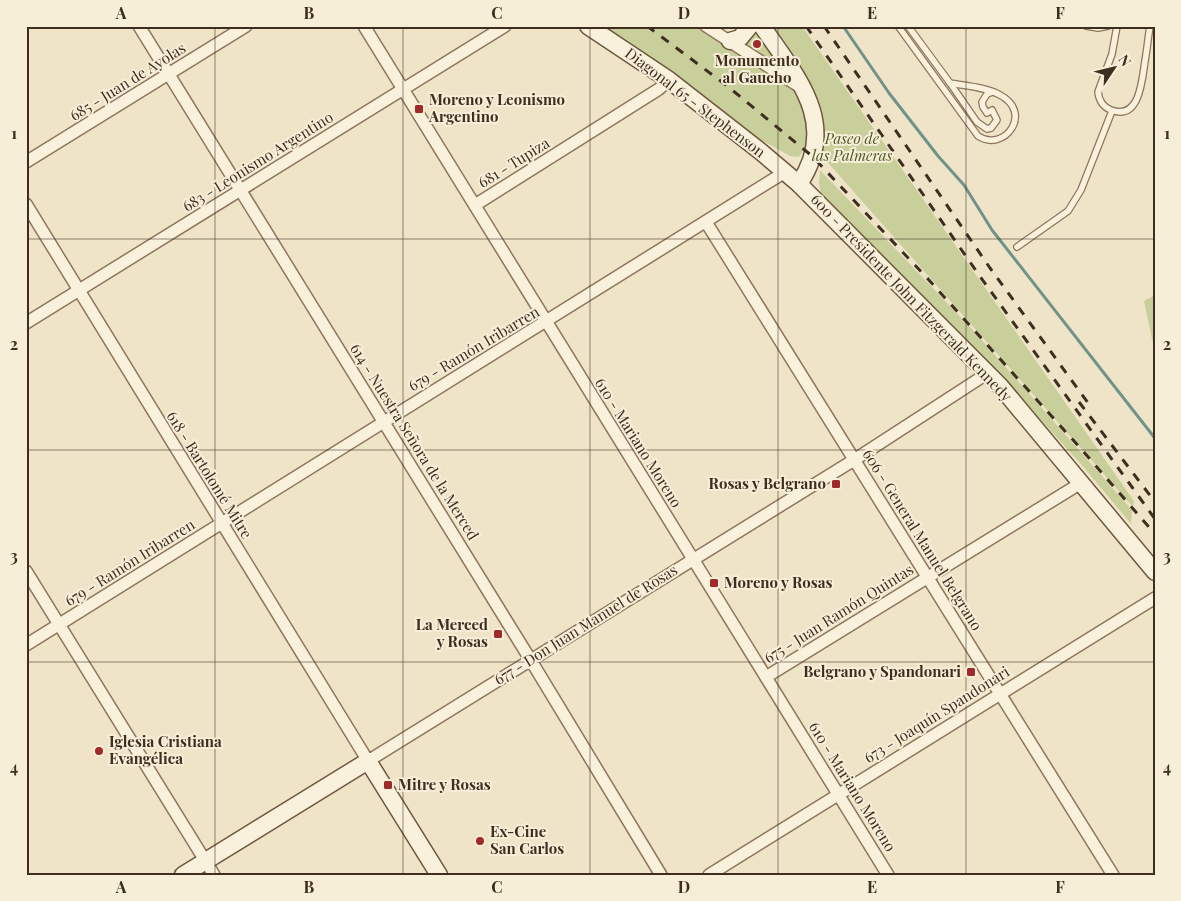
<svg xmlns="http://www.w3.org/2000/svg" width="1181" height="901" font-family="'Playfair Display',serif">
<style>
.green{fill:#c9cf9b}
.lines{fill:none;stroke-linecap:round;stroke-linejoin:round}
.stream{stroke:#6f938a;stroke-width:3}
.lane-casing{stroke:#8d765c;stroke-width:8}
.street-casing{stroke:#8d765c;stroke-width:14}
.secondary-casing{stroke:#6f573f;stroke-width:19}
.lane{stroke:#faf1dc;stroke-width:5.5}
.street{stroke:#faf1dc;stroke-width:11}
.secondary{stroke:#faf1dc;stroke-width:16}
.rail{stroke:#3d2e20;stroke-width:3;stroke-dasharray:9 9;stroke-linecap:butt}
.grid{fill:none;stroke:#3d2e20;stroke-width:1;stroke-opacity:0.55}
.poi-dot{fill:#9e2a2b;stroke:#f7eed8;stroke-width:2}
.labels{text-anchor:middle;stroke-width:4;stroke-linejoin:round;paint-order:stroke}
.poi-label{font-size:15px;font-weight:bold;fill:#3d2e20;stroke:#f7eed8;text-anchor:start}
.street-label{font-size:15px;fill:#3d2e20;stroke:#f7eed8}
.park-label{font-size:15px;font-style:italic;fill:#4d5a26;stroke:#f7eed8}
.neatline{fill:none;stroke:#3d2e20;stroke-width:2}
.grid-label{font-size:16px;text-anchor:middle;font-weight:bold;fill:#3d2e20}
</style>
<rect width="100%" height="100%" fill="#f0e4c8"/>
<g class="green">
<path d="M 598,26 L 695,26 L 798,93 L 806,114 L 808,143 L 799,157 L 790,156 L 749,133 Z"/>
<path d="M 772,26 L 802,26 L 1134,501 L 1133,507 L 822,156 C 823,148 825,138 824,129 C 823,90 793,57 772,26 Z"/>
<path d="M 756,30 L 779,65 L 744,43 Z"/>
<path d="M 820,170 L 973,330 L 1132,510 L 1131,524 L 1081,464 L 993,368 L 821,195 L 819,183 Z"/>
<path d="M 1155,295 L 1155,353 L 1144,301 Z"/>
</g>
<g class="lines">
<path class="stream" d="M 843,26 L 889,93 L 938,156 L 964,185 L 992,230 L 1154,437"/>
<defs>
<g id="lane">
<path d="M 898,26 L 978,136 C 1004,153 1034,113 1000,95 C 986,87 966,86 950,83 L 908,26"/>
<path d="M 1086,26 L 1098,28 L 1108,26"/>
<path d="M 1117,26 L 1112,54 L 1098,92 C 1099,100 1103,107 1111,110 C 1140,121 1142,80 1145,61 C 1147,50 1148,38 1150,26"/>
<path d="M 950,83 L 977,122 L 987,129 L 991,128 L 997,120 L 992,110 L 987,113 L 983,107 L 982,102 L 987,94 L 993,92"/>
<path d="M 1017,247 L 1068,211 L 1081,190 L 1112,111"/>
</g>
<g id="street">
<path d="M 139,26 L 530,659 L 661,875"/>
<path d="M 364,26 L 888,875"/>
<path d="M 706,26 L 800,87"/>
<path d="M 26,162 L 246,26"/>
<path d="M 26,204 L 368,761 L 854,460 L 988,373"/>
<path d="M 475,205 L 659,89 L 669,80"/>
<path d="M 706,222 L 1113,875"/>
<path d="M 26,323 L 505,26"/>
<path d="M 26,571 L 214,875"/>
<path d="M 26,645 L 785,172"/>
<path d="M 766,677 L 1081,483"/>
<path d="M 709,875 L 1155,598"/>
</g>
<g id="secondary">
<path d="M 588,26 L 669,80 L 760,151 L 799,184 L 1001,387 L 1155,572"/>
<path d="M 762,26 C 796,76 840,123 799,184"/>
<path d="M 730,41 L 740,38 L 750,26"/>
<path d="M 183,875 L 368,761 L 439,875"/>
</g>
</defs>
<use href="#lane" class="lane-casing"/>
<use href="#street" class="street-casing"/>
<use href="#secondary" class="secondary-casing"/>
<use href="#lane" class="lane"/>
<use href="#street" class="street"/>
<use href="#secondary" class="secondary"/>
<g class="rail">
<path d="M 647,26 L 726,85 L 812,156 L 928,279 L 1082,450 L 1155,534"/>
<path d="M 806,26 L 979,275 L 1155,519"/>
<path d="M 824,26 L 990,268 L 1091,407"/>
<path d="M 1079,402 L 1155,502"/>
</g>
</g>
<path class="grid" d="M 215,26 L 215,875M 403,26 L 403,875M 590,26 L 590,875M 778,26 L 778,875M 966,26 L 966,875M 26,239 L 1155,239M 26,450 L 1155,450M 26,662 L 1155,662"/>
<g class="poi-dot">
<circle cx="757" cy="44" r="5"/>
<rect x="414" y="104" width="10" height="10" rx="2.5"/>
<rect x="831" y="479" width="10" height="10" rx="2.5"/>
<rect x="709" y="578" width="10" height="10" rx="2.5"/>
<rect x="493" y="629" width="10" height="10" rx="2.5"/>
<rect x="966" y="667" width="10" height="10" rx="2.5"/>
<circle cx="99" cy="751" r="5"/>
<rect x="383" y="780" width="10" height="10" rx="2.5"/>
<circle cx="480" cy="841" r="5"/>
</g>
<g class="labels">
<g class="poi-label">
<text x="757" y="66" text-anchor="middle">Monumento<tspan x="757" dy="17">al Gaucho</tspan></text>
<text x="429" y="105">Moreno y Leonismo<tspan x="429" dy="17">Argentino</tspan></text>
<text x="826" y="489" text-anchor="end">Rosas y Belgrano</text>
<text x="724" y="588">Moreno y Rosas</text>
<text x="488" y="630" text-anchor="end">La Merced<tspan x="488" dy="17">y Rosas</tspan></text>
<text x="961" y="677" text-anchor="end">Belgrano y Spandonari</text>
<text x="109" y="747">Iglesia Cristiana<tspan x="109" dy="17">Evangélica</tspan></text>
<text x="398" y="790">Mitre y Rosas</text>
<text x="490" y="837">Ex-Cine<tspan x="490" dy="17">San Carlos</tspan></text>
</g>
<g class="street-label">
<text transform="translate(128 82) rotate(-32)" y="5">685 - Juan de Ayolas</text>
<text transform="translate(695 103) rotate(37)" y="5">Diagonal 65 - Stephenson</text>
<text transform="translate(258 162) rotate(-32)" y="5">683 - Leonismo Argentino</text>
<text transform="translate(514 163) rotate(-32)" y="5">681 - Tupiza</text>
<text transform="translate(911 298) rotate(46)" y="5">600 - Presidente John Fitzgerald Kennedy</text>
<text transform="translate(474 349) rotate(-31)" y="5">679 - Ramón Iribarren</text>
<text transform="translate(414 442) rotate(58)" y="5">614 - Nuestra Señora de la Merced</text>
<text transform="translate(638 443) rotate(58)" y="5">610 - Mariano Moreno</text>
<text transform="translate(209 475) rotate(58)" y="5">618 - Bartolomé Mitre</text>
<text transform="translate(922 540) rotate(58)" y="5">606 - General Manuel Belgrano</text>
<text transform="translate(130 563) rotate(-32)" y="5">679 - Ramón Iribarren</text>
<text transform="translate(839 614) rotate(-32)" y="5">675 - Juan Ramón Quintas</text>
<text transform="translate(586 625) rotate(-32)" y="5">677 - Don Juan Manuel de Rosas</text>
<text transform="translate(937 715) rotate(-32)" y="5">673 - Joaquín Spandonari</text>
<text transform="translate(852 787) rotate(58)" y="5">610 - Mariano Moreno</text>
</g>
<g class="park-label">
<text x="852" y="144">Paseo de<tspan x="852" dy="17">las Palmeras</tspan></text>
</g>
</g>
<rect width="1181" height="901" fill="none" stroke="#f7eed8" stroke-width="55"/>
<g transform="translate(1114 68) rotate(55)" stroke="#f7eed8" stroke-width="4" paint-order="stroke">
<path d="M0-4L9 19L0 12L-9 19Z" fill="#3d2e20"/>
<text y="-8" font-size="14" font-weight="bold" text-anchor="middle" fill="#3d2e20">N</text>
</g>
<rect x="28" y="28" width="1126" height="846" class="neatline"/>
<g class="grid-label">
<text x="121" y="19">A</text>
<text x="309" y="19">B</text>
<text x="497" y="19">C</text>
<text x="684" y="19">D</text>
<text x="872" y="19">E</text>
<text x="1060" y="19">F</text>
<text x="14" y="139">1</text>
<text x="1167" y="139">1</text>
<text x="14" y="350">2</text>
<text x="1167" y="350">2</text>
<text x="14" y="562">3</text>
<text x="1167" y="562">3</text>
<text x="14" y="773">4</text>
<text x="1167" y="773">4</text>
<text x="121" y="893">A</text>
<text x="309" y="893">B</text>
<text x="497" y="893">C</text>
<text x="684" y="893">D</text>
<text x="872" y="893">E</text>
<text x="1060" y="893">F</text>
</g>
</svg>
